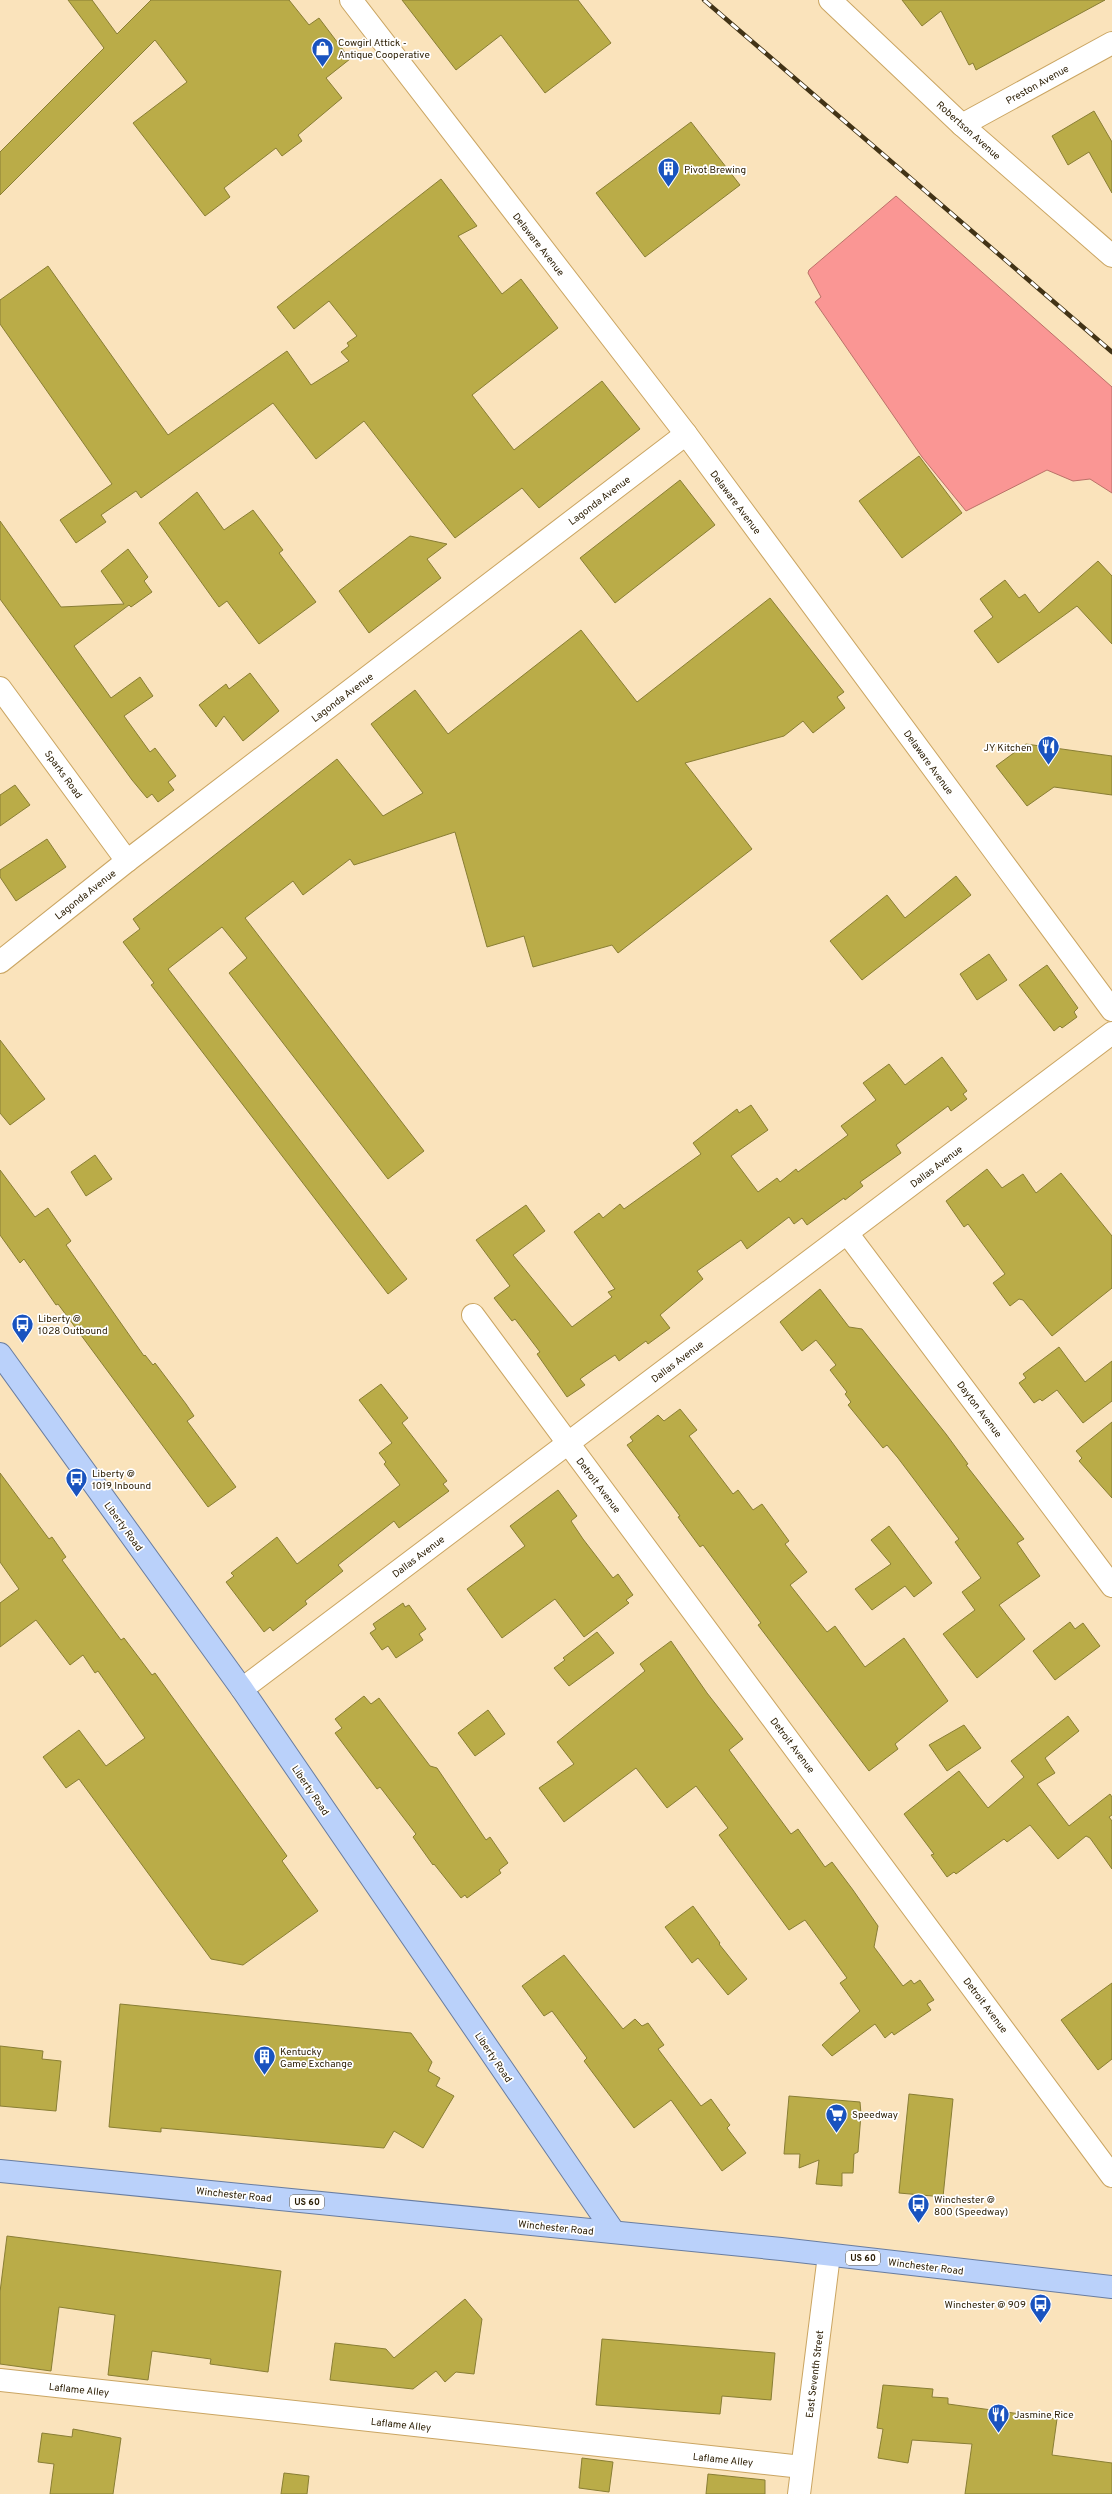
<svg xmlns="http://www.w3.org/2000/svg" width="1112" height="2494" font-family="Overpass,sans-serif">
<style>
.water{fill:#fa9694;stroke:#bb7168}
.building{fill:#baac48;stroke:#897e34}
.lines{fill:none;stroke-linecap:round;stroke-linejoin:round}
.minor-casing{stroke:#caa562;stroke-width:24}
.major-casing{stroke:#697da0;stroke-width:24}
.minor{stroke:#fff;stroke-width:22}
.major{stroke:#bad1fa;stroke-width:22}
.rail-casing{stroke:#423316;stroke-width:4.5}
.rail{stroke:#fff;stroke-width:3;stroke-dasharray:9;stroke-linecap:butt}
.labels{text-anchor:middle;stroke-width:3.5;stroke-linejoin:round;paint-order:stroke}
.shield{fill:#fff;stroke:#695f4c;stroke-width:1}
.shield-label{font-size:9px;font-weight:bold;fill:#291b00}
.poi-label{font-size:10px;fill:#291b00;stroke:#fff;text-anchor:start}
.street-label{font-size:10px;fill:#291b00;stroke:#fff}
</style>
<rect width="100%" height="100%" fill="#fae3bb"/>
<path class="water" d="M 896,196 L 1112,387 L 1112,493 L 1090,479 L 1073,481 L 1047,470 L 966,511 L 922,457 L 815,302 L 821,297 L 808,273 L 809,270 Z"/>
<g class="building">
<path d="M 68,0 L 92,0 L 117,34 L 151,0 L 289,0 L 309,25 L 319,18 L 350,59 L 326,78 L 342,98 L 298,135 L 302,141 L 282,156 L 276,148 L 224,188 L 230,197 L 205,216 L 133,123 L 187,82 L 155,40 L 0,195 L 0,152 L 104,48 Z"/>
<path d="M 402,0 L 578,0 L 611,43 L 545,93 L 501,35 L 456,70 Z"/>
<path d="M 902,0 L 1105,0 L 976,70 L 973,63 L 969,65 L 941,11 L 922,26 Z"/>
<path d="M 1094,111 L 1112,142 L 1112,193 L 1089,152 L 1068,165 L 1052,136 Z"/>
<path d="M 691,122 L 740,185 L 645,257 L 596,193 Z"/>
<path d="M 441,179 L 477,226 L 458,236 L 502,294 L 521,279 L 558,328 L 472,395 L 514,450 L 602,381 L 640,429 L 539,508 L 522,488 L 455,538 L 364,421 L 316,459 L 273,403 L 141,498 L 136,491 L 101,515 L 106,522 L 76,543 L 60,520 L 112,484 L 0,324 L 0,300 L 48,266 L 168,435 L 287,351 L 311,385 L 349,361 L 341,352 L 349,346 L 347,343 L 357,336 L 329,301 L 294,329 L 277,307 Z"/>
<path d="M 919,456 L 962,513 L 902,558 L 859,501 Z"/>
<path d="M 680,480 L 715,525 L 615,603 L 580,558 Z"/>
<path d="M 197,492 L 224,530 L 253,510 L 283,550 L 279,553 L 316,602 L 259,644 L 227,601 L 219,607 L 159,523 Z"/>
<path d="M 0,521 L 61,607 L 124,604 L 101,571 L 128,549 L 148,577 L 144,581 L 152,592 L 131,607 L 129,605 L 74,646 L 111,698 L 140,677 L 153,696 L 124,716 L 150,752 L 155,748 L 176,776 L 168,782 L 174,790 L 158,802 L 152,794 L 147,798 L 132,780 L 0,599 Z"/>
<path d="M 410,536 L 447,544 L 427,559 L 441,578 L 369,633 L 339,591 Z"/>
<path d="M 1098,561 L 1112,576 L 1112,644 L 1077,606 L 998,663 L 974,631 L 993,617 L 980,599 L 1005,580 L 1019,598 L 1025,594 L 1039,613 Z"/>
<path d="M 770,598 L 844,692 L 837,697 L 845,708 L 813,733 L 803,721 L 784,736 L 685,763 L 752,849 L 618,953 L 612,945 L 533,967 L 524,936 L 487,947 L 455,832 L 354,865 L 350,859 L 303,895 L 293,881 L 245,918 L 424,1151 L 388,1179 L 229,973 L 247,958 L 222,927 L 168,969 L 407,1279 L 388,1294 L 151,985 L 154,983 L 123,942 L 140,929 L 133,919 L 337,759 L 383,816 L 423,793 L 371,724 L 415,690 L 448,734 L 581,630 L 637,702 Z"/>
<path d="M 250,673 L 279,711 L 243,741 L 224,716 L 216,727 L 199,705 L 226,684 L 229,689 Z"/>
<path d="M 1026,744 L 1112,756 L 1112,795 L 1054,787 L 1027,806 L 996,766 Z"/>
<path d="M 15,785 L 30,805 L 0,826 L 0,795 Z"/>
<path d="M 47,839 L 66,867 L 16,901 L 0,877 L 0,870 Z"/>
<path d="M 956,876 L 971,895 L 862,980 L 830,941 L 887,895 L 905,918 Z"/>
<path d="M 989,954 L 1007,980 L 977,1000 L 960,974 Z"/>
<path d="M 1047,965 L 1078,1008 L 1074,1012 L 1077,1017 L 1062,1028 L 1060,1026 L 1054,1031 L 1019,985 Z"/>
<path d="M 0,1040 L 45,1099 L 10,1125 L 0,1113 Z"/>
<path d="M 942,1057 L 967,1091 L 963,1094 L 967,1099 L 951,1111 L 948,1106 L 896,1145 L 901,1153 L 860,1182 L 863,1186 L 845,1200 L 844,1198 L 807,1225 L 802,1218 L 794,1224 L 789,1217 L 747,1249 L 741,1240 L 697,1271 L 703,1279 L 660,1315 L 670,1328 L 648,1344 L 646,1341 L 619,1361 L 615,1355 L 597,1367 L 580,1379 L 585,1385 L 567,1397 L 537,1354 L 540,1352 L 515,1319 L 512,1321 L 494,1298 L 510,1286 L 476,1240 L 526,1205 L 545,1231 L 513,1255 L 572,1327 L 612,1297 L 608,1292 L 615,1289 L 574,1232 L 599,1213 L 603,1218 L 620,1204 L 624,1209 L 701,1154 L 693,1143 L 737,1109 L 739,1113 L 751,1105 L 768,1130 L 731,1156 L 758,1192 L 777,1178 L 780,1182 L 796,1169 L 798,1172 L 848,1135 L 841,1126 L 876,1100 L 863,1083 L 889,1064 L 905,1085 Z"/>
<path d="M 95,1155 L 112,1179 L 86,1196 L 71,1172 Z"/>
<path d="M 987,1169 L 1002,1188 L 1023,1174 L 1036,1193 L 1061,1173 L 1112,1236 L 1112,1288 L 1052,1336 L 1023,1300 L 1019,1299 L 1010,1306 L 993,1283 L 1005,1274 L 968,1224 L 964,1227 L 946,1201 Z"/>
<path d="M 0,1170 L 35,1217 L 48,1208 L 71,1241 L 66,1245 L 144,1356 L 145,1355 L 153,1365 L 155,1363 L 186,1404 L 194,1416 L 187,1421 L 236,1487 L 208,1507 L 58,1304 L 56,1305 L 24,1259 L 20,1263 L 0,1235 Z"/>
<path d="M 820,1289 L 849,1327 L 862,1329 L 946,1434 L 968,1464 L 966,1465 L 1024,1539 L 1017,1543 L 1040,1576 L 999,1605 L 1025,1639 L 977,1678 L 943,1634 L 975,1610 L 962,1592 L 981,1578 L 955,1542 L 959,1539 L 898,1458 L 887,1445 L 883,1448 L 848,1405 L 851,1402 L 845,1394 L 847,1392 L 830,1370 L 836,1365 L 816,1340 L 802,1351 L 780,1322 Z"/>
<path d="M 1059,1347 L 1085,1382 L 1112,1361 L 1112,1401 L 1083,1423 L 1057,1390 L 1042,1401 L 1040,1399 L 1034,1403 L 1019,1383 L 1026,1378 L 1023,1374 Z"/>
<path d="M 381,1384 L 408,1418 L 402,1423 L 447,1481 L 443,1484 L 449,1491 L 399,1528 L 394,1521 L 338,1565 L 343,1571 L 305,1601 L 307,1604 L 273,1631 L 270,1627 L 264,1632 L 226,1582 L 234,1576 L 231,1573 L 277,1537 L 297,1564 L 400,1485 L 384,1464 L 386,1462 L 379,1453 L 392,1443 L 359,1400 Z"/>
<path d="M 680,1409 L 697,1430 L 689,1436 L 733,1494 L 738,1490 L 753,1510 L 762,1504 L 789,1541 L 785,1544 L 807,1572 L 790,1585 L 827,1632 L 835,1626 L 865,1667 L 904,1638 L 948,1701 L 895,1744 L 898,1749 L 869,1771 L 758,1625 L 761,1623 L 703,1545 L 700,1547 L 678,1517 L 680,1516 L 627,1445 L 633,1441 L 630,1437 L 658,1415 L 664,1421 Z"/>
<path d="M 1112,1422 L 1112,1498 L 1079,1461 L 1082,1458 L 1076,1451 Z"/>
<path d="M 0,1473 L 49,1539 L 52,1537 L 66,1557 L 62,1560 L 121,1640 L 124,1638 L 152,1675 L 155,1673 L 287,1856 L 282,1861 L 318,1911 L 243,1965 L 211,1959 L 79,1779 L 66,1788 L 43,1757 L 79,1730 L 106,1766 L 145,1738 L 98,1671 L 95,1673 L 83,1655 L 70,1665 L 36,1620 L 0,1647 L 0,1603 L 19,1589 L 0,1562 Z"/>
<path d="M 558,1490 L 577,1516 L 571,1521 L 583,1539 L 613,1578 L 618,1574 L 633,1595 L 626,1600 L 629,1603 L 584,1637 L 555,1599 L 502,1638 L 467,1589 L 525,1546 L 510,1526 Z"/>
<path d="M 889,1526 L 932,1583 L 914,1597 L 905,1586 L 872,1610 L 855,1589 L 891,1564 L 871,1540 Z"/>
<path d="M 403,1603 L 405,1607 L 409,1605 L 426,1629 L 419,1634 L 423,1640 L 396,1658 L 388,1646 L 382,1650 L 370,1633 L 376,1629 L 373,1624 Z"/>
<path d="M 1070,1622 L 1075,1629 L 1083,1623 L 1100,1646 L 1055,1680 L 1033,1651 Z"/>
<path d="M 597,1632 L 614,1653 L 569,1686 L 554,1668 L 565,1660 L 563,1658 Z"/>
<path d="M 671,1641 L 707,1693 L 743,1739 L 729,1750 L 791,1834 L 798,1829 L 825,1867 L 832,1862 L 853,1890 L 878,1926 L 874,1947 L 903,1986 L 911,1980 L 914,1984 L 920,1980 L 934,2000 L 927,2004 L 931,2010 L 894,2035 L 892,2032 L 885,2038 L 875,2024 L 832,2056 L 822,2045 L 860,2011 L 840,1983 L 847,1978 L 805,1920 L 789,1930 L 719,1835 L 728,1828 L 696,1786 L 667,1808 L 636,1768 L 564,1822 L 539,1788 L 574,1764 L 557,1742 L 645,1671 L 640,1664 Z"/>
<path d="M 364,1696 L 371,1704 L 379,1698 L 430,1766 L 437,1768 L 486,1840 L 490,1837 L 508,1863 L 499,1870 L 501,1873 L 467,1898 L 465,1895 L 461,1898 L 434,1864 L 433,1865 L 413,1837 L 416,1834 L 380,1787 L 377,1789 L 335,1733 L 342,1728 L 335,1719 Z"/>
<path d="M 488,1710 L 505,1734 L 475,1756 L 458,1733 Z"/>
<path d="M 1068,1716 L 1079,1731 L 1045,1758 L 1055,1773 L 1037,1784 L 1069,1826 L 1110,1794 L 1112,1797 L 1112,1815 L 1109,1817 L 1112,1821 L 1112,1869 L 1090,1838 L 1086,1836 L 1058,1859 L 1030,1825 L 1007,1842 L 1004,1839 L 956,1874 L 954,1872 L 947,1877 L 931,1855 L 934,1854 L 904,1814 L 959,1771 L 988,1808 L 1024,1777 L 1011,1761 Z"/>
<path d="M 964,1725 L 981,1748 L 947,1771 L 929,1745 Z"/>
<path d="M 693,1906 L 720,1943 L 719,1944 L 747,1979 L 728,1995 L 698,1958 L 692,1963 L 665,1927 Z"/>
<path d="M 564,1955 L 623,2029 L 635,2019 L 642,2026 L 648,2023 L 664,2045 L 658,2049 L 701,2106 L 711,2099 L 730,2125 L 727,2128 L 746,2153 L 722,2171 L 671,2100 L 634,2128 L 584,2061 L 587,2058 L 552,2011 L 544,2016 L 522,1986 Z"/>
<path d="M 1112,1983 L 1112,2059 L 1098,2070 L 1061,2020 Z"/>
<path d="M 120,2004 L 411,2033 L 432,2062 L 428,2071 L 440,2078 L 436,2086 L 454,2096 L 423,2148 L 394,2131 L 384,2148 L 161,2128 L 161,2132 L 109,2127 Z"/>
<path d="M 0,2046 L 43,2051 L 42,2059 L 61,2061 L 56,2111 L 0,2106 Z"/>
<path d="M 909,2094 L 953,2099 L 943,2197 L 899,2193 Z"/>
<path d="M 789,2096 L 860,2102 L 861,2114 L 858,2152 L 854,2154 L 853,2173 L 842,2173 L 842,2186 L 816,2184 L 819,2160 L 799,2168 L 800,2154 L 784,2154 Z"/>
<path d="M 7,2236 L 281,2271 L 268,2372 L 210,2364 L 211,2359 L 152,2351 L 148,2380 L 108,2375 L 115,2315 L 59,2307 L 51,2371 L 0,2364 L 0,2292 Z"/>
<path d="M 465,2299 L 482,2319 L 474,2374 L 456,2372 L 445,2382 L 436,2371 L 413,2389 L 330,2380 L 335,2343 L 386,2349 L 394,2358 Z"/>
<path d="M 602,2339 L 775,2353 L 771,2400 L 722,2396 L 720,2414 L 596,2405 Z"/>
<path d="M 883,2385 L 933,2389 L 932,2397 L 948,2398 L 948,2404 L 1057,2419 L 1052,2455 L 1112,2463 L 1112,2494 L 965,2494 L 972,2444 L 912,2440 L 908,2463 L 878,2458 L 883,2429 L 877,2428 Z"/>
<path d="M 73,2429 L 121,2438 L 113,2494 L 50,2494 L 54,2464 L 38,2462 L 42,2433 L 72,2437 Z"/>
<path d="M 582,2458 L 613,2462 L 609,2492 L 579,2488 Z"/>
<path d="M 284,2473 L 309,2476 L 307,2494 L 281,2494 Z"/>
<path d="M 708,2474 L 765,2480 L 765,2494 L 706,2494 Z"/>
</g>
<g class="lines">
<defs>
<g id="minor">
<path d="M 351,0 L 686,434 L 1112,1010"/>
<path d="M 830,0 L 962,125 L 1112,256"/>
<path d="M 962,125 L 1112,43"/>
<path d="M 0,688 L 127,861"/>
<path d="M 0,962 L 127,861 L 686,434"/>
<path d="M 847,1233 L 1112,1586"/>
<path d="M 473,1315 L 1112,2176"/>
<path d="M 242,1689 L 1112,1033"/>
<path d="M 0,2380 L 802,2467"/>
<path d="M 799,2494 L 829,2255"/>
</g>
<g id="major">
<path d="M 0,1354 L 242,1689 L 614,2232"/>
<path d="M 0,2171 L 781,2249 L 1112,2287"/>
</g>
</defs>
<use href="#minor" class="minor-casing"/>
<use href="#major" class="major-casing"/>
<use href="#minor" class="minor"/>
<use href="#major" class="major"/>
<defs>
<path id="rail" d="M 704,0 L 1112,352"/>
</defs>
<use href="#rail" class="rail-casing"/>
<use href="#rail" class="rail"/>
</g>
<defs>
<symbol id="shop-pin" viewBox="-11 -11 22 30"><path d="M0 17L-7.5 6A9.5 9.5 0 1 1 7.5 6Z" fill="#1953bf" stroke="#fff"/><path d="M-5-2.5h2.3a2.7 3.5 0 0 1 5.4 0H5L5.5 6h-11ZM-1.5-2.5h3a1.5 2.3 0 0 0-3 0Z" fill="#fff"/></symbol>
<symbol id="building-pin" viewBox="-11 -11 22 30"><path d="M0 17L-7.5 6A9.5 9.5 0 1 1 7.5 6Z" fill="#1953bf" stroke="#fff"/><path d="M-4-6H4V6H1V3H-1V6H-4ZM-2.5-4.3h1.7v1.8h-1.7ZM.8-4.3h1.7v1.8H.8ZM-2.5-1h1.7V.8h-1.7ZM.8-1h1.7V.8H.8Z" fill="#fff"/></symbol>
<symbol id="restaurant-pin" viewBox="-11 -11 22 30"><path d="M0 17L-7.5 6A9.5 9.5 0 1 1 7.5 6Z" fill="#1953bf" stroke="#fff"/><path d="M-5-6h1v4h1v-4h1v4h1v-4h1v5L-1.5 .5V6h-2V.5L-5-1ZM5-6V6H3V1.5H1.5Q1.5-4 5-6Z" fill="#fff"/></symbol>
<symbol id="bus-pin" viewBox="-11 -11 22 30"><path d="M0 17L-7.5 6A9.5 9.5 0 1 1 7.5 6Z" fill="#1953bf" stroke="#fff"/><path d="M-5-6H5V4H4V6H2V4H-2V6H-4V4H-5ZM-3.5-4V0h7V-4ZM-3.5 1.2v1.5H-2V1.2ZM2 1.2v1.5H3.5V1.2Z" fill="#fff"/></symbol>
<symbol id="supermarket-pin" viewBox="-11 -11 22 30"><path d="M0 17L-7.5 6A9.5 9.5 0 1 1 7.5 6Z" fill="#1953bf" stroke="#fff"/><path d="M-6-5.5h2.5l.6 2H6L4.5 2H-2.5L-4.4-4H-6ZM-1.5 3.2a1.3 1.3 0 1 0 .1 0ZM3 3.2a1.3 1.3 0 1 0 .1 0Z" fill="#fff"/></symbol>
</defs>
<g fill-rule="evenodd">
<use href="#shop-pin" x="310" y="36" width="25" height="34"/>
<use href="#building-pin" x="656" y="156" width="25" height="34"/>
<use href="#restaurant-pin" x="1036" y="734" width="25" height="34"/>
<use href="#bus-pin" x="10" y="1312" width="25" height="34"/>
<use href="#bus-pin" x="64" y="1466" width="25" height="34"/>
<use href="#building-pin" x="252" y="2044" width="25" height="34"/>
<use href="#supermarket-pin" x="824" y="2102" width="25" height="34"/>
<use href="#bus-pin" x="906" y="2192" width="25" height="34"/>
<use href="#bus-pin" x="1028" y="2292" width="25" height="34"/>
<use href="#restaurant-pin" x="986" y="2402" width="25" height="34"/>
</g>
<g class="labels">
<g class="shield">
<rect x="290" y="2195" width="34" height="14" rx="3"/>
<rect x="846" y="2251" width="34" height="14" rx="3"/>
</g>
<g class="shield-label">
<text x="307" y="2205">US 60</text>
<text x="863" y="2261">US 60</text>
</g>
<g class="poi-label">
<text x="338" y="46">Cowgirl Attick -<tspan x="338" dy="12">Antique Cooperative</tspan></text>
<text x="684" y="173">Pivot Brewing</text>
<text x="1032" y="751" text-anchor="end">JY Kitchen</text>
<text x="38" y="1322">Liberty @<tspan x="38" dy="12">1028 Outbound</tspan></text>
<text x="92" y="1477">Liberty @<tspan x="92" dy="12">1019 Inbound</tspan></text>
<text x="280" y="2055">Kentucky<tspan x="280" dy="12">Game Exchange</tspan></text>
<text x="852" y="2118">Speedway</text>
<text x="934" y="2203">Winchester @<tspan x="934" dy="12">800 (Speedway)</tspan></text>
<text x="1026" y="2308" text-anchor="end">Winchester @ 909</text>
<text x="1014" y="2418">Jasmine Rice</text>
</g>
<g class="street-label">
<text transform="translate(1037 84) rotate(-29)" y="4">Preston Avenue</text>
<text transform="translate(969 130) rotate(42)" y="4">Robertson Avenue</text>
<text transform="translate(539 244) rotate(52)" y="4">Delaware Avenue</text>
<text transform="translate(599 500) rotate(-37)" y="4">Lagonda Avenue</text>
<text transform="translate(736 502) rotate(53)" y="4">Delaware Avenue</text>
<text transform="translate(342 697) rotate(-37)" y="4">Lagonda Avenue</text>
<text transform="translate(929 762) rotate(54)" y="4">Delaware Avenue</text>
<text transform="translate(64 774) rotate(54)" y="4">Sparks Road</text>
<text transform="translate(85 894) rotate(-38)" y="4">Lagonda Avenue</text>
<text transform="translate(936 1166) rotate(-37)" y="4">Dallas Avenue</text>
<text transform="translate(677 1361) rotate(-37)" y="4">Dallas Avenue</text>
<text transform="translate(980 1409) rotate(53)" y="4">Dayton Avenue</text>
<text transform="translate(599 1485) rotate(53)" y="4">Detroit Avenue</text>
<text transform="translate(124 1526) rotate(54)" y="4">Liberty Road</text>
<text transform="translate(418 1556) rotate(-37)" y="4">Dallas Avenue</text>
<text transform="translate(793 1745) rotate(53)" y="4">Detroit Avenue</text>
<text transform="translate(311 1790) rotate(56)" y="4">Liberty Road</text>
<text transform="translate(986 2005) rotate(53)" y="4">Detroit Avenue</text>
<text transform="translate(494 2057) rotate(56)" y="4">Liberty Road</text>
<text transform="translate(234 2194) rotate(6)" y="4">Winchester Road</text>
<text transform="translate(556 2227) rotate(6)" y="4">Winchester Road</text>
<text transform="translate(926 2266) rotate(7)" y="4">Winchester Road</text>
<text transform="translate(814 2374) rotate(-83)" y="4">East Seventh Street</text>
<text transform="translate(79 2389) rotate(6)" y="4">Laflame Alley</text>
<text transform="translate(401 2424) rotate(6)" y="4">Laflame Alley</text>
<text transform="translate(723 2459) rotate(6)" y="4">Laflame Alley</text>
</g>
</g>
</svg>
